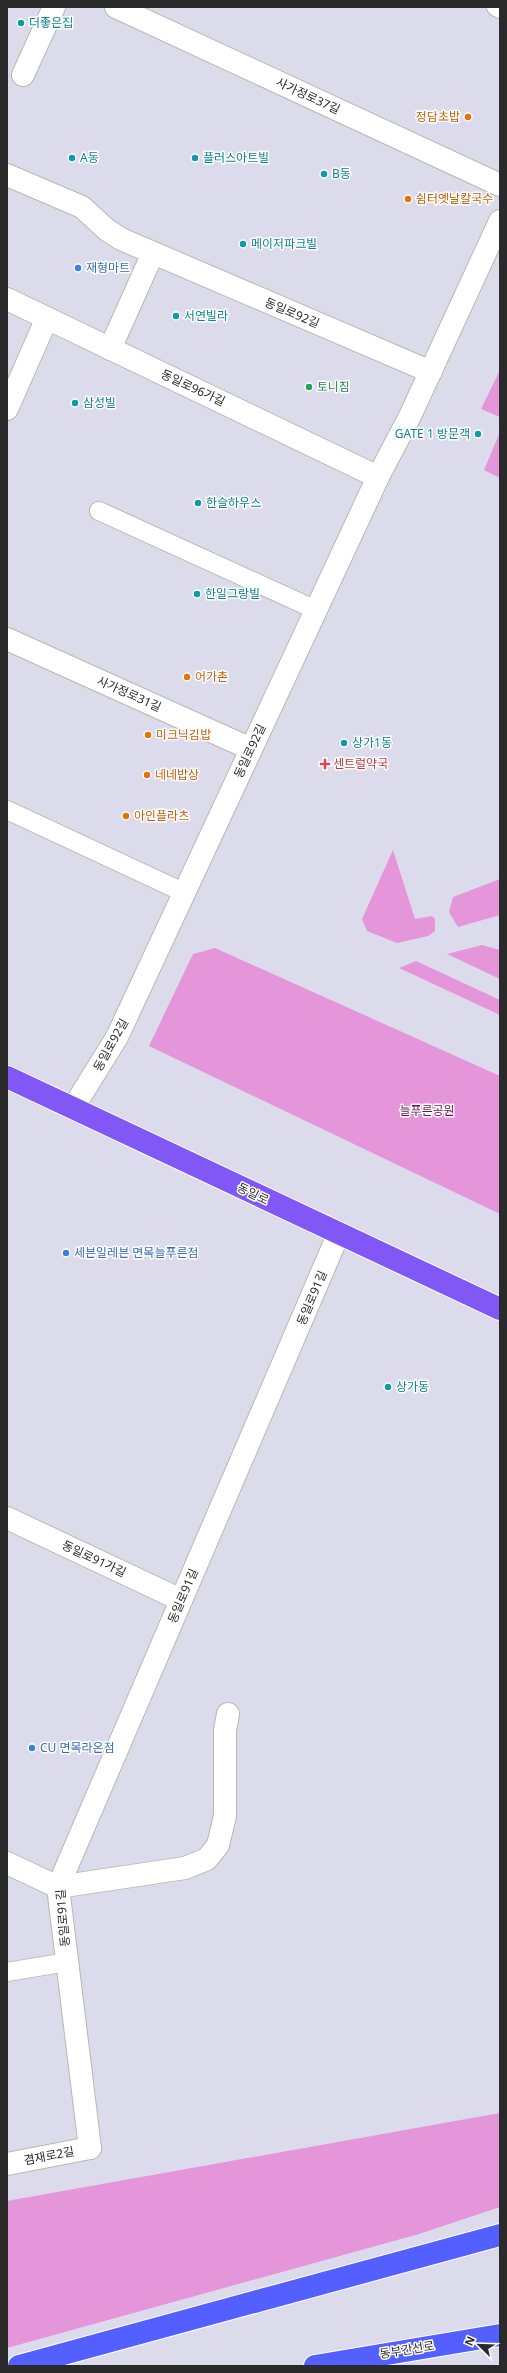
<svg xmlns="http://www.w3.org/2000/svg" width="507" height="2373" font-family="'Noto Sans','Noto Sans KR',sans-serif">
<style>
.green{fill:#e595d9}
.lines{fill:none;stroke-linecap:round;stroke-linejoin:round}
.lane-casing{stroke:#b6baab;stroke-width:20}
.street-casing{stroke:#b6baab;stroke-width:24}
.secondary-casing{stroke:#b6baab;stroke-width:24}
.primary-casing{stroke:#fff;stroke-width:24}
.highway-casing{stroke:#fff;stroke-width:24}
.lane{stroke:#fff;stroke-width:18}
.street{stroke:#fff;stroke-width:22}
.secondary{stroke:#fff;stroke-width:22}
.primary{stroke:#8157f5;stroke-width:22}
.highway{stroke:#535fff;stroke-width:22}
.culture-dot{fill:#0f9aa8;stroke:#fff;stroke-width:1.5}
.food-dot{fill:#e8710a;stroke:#fff;stroke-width:1.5}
.shop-dot{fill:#3f7fe0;stroke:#fff;stroke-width:1.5}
.leisure-dot{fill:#2e9e5b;stroke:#fff;stroke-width:1.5}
.health-dot{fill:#e0444e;stroke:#fff;stroke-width:1.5}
.labels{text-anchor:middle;stroke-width:3;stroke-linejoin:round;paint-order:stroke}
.culture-label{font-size:12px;fill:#0d838f;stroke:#fff;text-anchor:start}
.street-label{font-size:12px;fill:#2a2a2a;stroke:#fff}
.food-label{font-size:12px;fill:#c56008;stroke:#fff;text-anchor:start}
.shop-label{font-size:12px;fill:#366cbe;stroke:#fff;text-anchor:start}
.leisure-label{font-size:12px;fill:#27864d;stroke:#fff;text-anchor:start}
.health-label{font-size:12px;fill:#be3a42;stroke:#fff;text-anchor:start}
.park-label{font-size:12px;fill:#691751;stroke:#fff}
</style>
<rect width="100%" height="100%" fill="#dcdbec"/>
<g class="green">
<path d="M 500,370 L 500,417 L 481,409 Z"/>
<path d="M 500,432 L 500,478 L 484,470 Z"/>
<path d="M 393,850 L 415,919 L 432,916 L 435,919 L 435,931 L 428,936 L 397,943 L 367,931 L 362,919 Z"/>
<path d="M 500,879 L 500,915 L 458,927 L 449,912 L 453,897 Z"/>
<path d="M 482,945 L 500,950 L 500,979 L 447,954 Z"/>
<path d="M 215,948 L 500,1076 L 500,1214 L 149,1046 L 193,954 Z"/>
<path d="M 416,961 L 500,1000 L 500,1015 L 399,968 Z"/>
<path d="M 500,2113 L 500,2207 L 419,2234 L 7,2348 L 7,2201 Z"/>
</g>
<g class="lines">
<defs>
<g id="lane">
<path d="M 496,7 L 500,9"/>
<path d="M 99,511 L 316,610"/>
<path d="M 7,810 L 185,893"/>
<path d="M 7,1972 L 67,1962"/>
</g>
<g id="street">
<path d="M 116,7 L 500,185"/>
<path d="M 23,75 L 54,7"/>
<path d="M 7,175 L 82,207 L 107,230 L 121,239 L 431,372"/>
<path d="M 7,299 L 378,477"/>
<path d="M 110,349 L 153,253"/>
<path d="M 7,409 L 47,318"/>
<path d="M 7,639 L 251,749"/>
<path d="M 73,1108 L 117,1037 L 378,477 L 410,416 L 500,221"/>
<path d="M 7,1518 L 181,1600"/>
<path d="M 7,1863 L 58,1887 L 185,1868 L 207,1859 L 218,1845 L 225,1816 L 225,1730 L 228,1714"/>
<path d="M 90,2148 L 58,1887 L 338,1235"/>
</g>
<path id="secondary" d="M 7,2164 L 90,2148"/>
<path id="primary" d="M 7,1077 L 500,1309"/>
<g id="highway">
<path d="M 19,2366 L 500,2235"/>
<path d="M 315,2366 L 500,2335"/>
</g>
</defs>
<use href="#lane" class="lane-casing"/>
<use href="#street" class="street-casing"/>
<use href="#secondary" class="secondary-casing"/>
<use href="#primary" class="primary-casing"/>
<use href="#highway" class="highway-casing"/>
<use href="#lane" class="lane"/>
<use href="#street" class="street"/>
<use href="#secondary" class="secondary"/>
<use href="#primary" class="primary"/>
<use href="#highway" class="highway"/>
</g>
<g class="culture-dot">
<circle cx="21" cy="23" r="4"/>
<circle cx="72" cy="158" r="4"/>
<circle cx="195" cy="158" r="4"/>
<circle cx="324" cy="174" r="4"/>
<circle cx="243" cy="244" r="4"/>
<circle cx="176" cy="316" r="4"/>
<circle cx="75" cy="403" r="4"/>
<circle cx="478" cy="434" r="4"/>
<circle cx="198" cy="503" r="4"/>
<circle cx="197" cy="594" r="4"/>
<circle cx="344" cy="743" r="4"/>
<circle cx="388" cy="1387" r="4"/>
</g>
<g class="food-dot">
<circle cx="468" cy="117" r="4"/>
<circle cx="408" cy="199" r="4"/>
<circle cx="187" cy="677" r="4"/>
<circle cx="148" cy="735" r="4"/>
<circle cx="147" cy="775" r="4"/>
<circle cx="126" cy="816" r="4"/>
</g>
<g class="shop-dot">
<circle cx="78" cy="268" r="4"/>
<circle cx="66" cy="1253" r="4"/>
<circle cx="32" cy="1748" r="4"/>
</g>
<circle class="leisure-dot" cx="309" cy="387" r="4"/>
<path class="health-dot" d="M323 758h4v4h4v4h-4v4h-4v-4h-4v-4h4z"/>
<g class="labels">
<g class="culture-label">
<text x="29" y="27">더좋은집</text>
<text x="80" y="162">A동</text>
<text x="203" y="162">플러스아트빌</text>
<text x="332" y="178">B동</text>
<text x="251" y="248">메이저파크빌</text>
<text x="184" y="320">서연빌라</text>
<text x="83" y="407">삼성빌</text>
<text x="470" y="438" text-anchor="end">GATE 1 방문객</text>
<text x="206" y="507">한슬하우스</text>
<text x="205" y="598">한일그랑빌</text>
<text x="352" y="747">상가1동</text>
<text x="396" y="1391">상가동</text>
</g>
<g class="street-label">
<text transform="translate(308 96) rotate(25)" y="4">사가정로37길</text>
<text transform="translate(292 313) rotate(23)" y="4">동일로92길</text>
<text transform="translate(193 388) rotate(25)" y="4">동일로96가길</text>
<text transform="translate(129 694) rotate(24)" y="4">사가정로31길</text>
<text transform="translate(250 751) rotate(-65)" y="4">동일로92길</text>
<text transform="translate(111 1045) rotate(-61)" y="4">동일로92길</text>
<text transform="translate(253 1194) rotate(26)" y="4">동일로</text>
<text transform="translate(312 1298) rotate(-67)" y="4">동일로91길</text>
<text transform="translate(94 1559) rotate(25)" y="4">동일로91가길</text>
<text transform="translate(183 1596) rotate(-67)" y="4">동일로91길</text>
<text transform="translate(63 1918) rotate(-95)" y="4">동일로91길</text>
<text transform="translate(49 2156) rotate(-11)" y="4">겸재로2길</text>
<text transform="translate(407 2350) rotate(-9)" y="4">동부간선로</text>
</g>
<g class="food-label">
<text x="460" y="121" text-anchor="end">정담초밥</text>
<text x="416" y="203">쉼터옛날칼국수</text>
<text x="195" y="681">어가촌</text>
<text x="156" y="739">미크닉김밥</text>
<text x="155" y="779">네네밥상</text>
<text x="134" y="820">아인플라츠</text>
</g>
<g class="shop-label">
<text x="86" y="272">재형마트</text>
<text x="74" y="1257">세븐일레븐 면목늘푸른점</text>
<text x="40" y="1752">CU 면목라온점</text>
</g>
<g class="leisure-label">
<text x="317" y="391">토니짐</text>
</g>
<g class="health-label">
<text x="333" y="768">센트럴약국</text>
</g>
<g class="park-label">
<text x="427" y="1115">늘푸른공원</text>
</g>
</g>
<rect width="507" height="2373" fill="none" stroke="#2a2a2a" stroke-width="16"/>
<g transform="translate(479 2345) rotate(293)" stroke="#ffffff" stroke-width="3" paint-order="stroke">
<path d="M0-3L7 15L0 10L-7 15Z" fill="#2a2a2a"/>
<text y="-6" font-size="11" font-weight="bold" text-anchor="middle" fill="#2a2a2a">N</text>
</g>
</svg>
